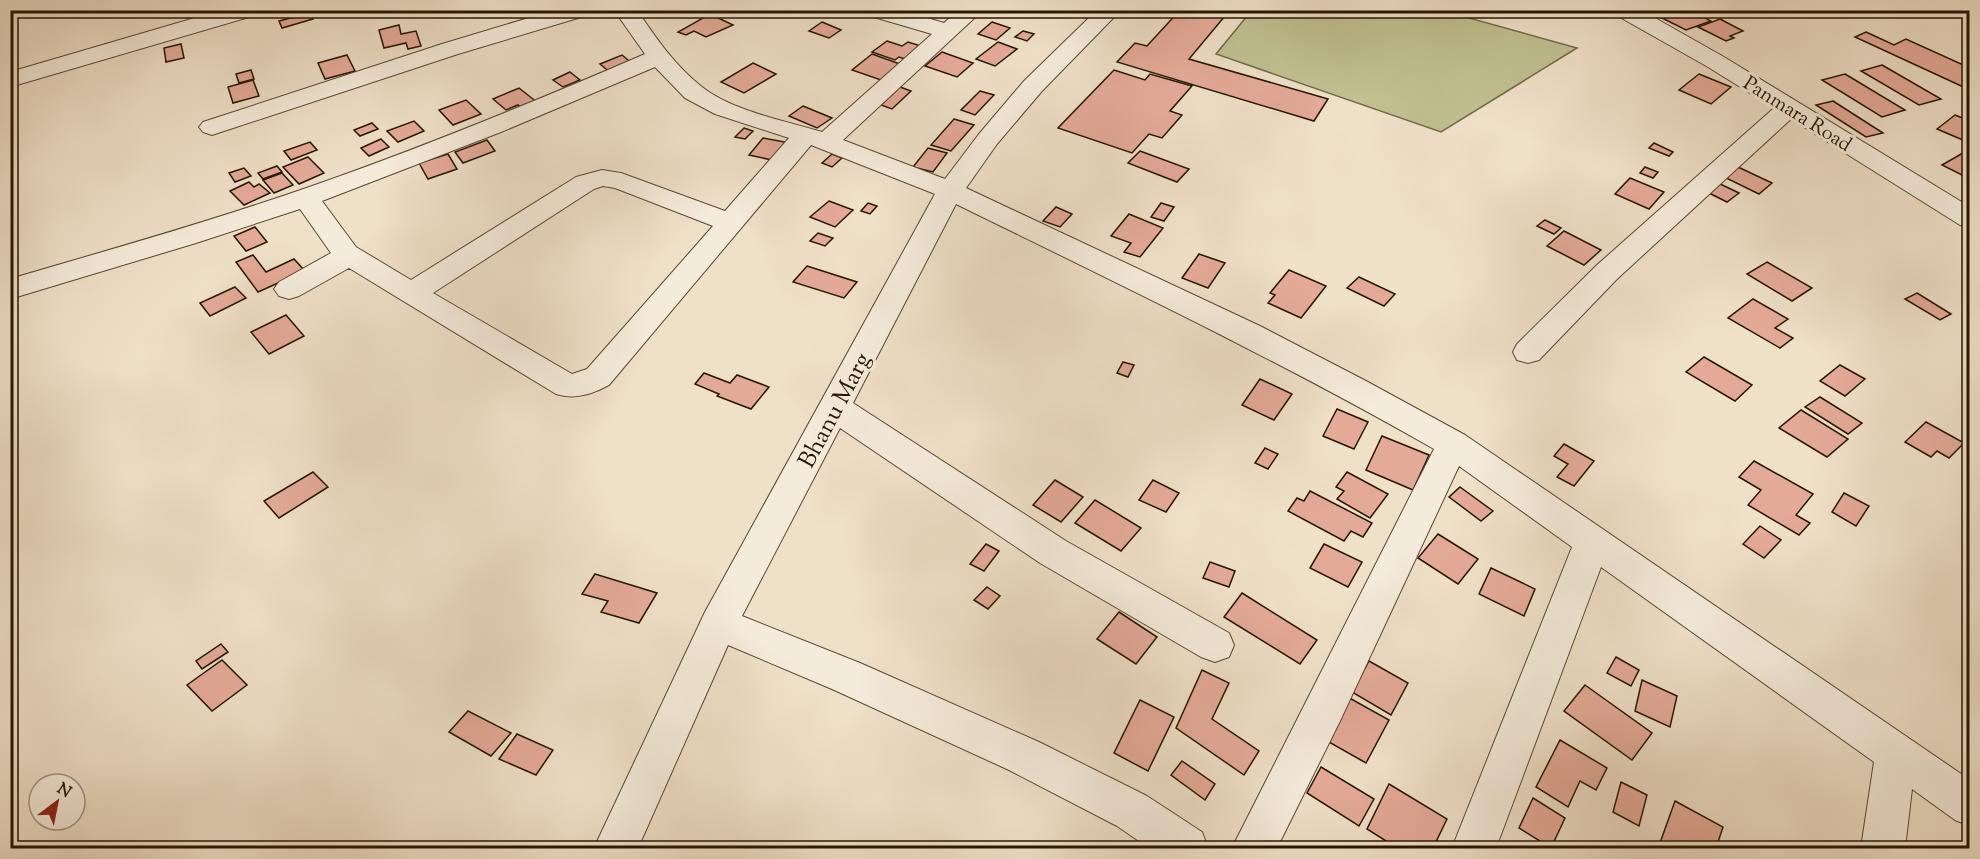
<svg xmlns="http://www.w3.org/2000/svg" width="1980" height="859" font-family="'Sorts Mill Goudy',serif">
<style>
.green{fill:#c0c091;stroke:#736b48;stroke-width:1.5}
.building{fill:#e4aa98;stroke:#261600;stroke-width:1.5}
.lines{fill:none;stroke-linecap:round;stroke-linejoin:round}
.minor-casing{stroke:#584832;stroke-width:2}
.minor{fill:#f5ebdb;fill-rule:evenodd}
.labels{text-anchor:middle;stroke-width:6;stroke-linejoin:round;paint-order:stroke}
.far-street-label{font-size:20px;fill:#261600;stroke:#f5ebdb}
.street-label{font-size:24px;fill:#261600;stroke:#f5ebdb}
</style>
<rect width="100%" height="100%" fill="#efe0c8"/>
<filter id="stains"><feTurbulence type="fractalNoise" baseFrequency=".00333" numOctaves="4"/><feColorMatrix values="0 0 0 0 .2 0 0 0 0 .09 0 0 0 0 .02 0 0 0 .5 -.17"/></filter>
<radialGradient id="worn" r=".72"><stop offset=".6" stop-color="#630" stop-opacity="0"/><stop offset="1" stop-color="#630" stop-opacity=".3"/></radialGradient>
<path class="green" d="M 1252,10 L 1444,11 L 1577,48 L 1441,132 L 1216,54 Z"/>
<g class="building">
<path d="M 1180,10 L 1230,10 L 1189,59 L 1328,99 L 1314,121 L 1117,62 L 1135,43 L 1147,46 Z"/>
<path d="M 1677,10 L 1690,10 L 1711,21 L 1686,30 L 1660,17 Z"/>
<path d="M 310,13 L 313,19 L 282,28 L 279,21 Z"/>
<path d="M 710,14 L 733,25 L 706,37 L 694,31 L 686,35 L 678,32 Z"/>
<path d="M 1720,19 L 1743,31 L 1730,36 L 1734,38 L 1726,41 L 1698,27 Z"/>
<path d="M 822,22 L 841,30 L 829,38 L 809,31 Z"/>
<path d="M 992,22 L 1010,28 L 996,40 L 978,34 Z"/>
<path d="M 399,25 L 401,34 L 416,31 L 421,46 L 408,49 L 406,43 L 384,48 L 379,30 Z"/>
<path d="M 1023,31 L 1034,34 L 1027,41 L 1015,37 Z"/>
<path d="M 1866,32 L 1894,45 L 1906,39 L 1970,68 L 1970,90 L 1855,37 Z"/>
<path d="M 887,41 L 902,46 L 908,42 L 921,46 L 905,59 L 899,57 L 895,60 L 872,52 Z"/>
<path d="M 998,42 L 1017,49 L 995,66 L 976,59 Z"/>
<path d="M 181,44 L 184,58 L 166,62 L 164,48 Z"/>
<path d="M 942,52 L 973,63 L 957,77 L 925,66 Z"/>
<path d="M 872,54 L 900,64 L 881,80 L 852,70 Z"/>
<path d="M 347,55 L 355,71 L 325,79 L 318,63 Z"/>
<path d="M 622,55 L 634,65 L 612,74 L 600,64 Z"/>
<path d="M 753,63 L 776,74 L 744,93 L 721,82 Z"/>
<path d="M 1882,65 L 1941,99 L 1919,105 L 1861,71 Z"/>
<path d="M 251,70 L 254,79 L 239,83 L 236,74 Z"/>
<path d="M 1114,70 L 1145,80 L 1150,74 L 1192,86 L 1170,111 L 1182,115 L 1162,138 L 1149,134 L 1132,153 L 1058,128 Z"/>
<path d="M 570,72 L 580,80 L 563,87 L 553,80 Z"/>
<path d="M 1699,74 L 1731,87 L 1711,104 L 1679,90 Z"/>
<path d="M 1845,74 L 1905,110 L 1882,117 L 1822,80 Z"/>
<path d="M 253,80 L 259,96 L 233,103 L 228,87 Z"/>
<path d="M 900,87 L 911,91 L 892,109 L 881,105 Z"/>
<path d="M 519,88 L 538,103 L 523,110 L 518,105 L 506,110 L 493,99 Z"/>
<path d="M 980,91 L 994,95 L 975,115 L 961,110 Z"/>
<path d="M 466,100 L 481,114 L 453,125 L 439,110 Z"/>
<path d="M 1833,101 L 1883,133 L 1866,137 L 1816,105 Z"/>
<path d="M 803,106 L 832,118 L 817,128 L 789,116 Z"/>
<path d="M 1955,115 L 1970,121 L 1970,143 L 1937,129 Z"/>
<path d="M 954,119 L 974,125 L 951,151 L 931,145 Z"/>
<path d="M 414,121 L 424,131 L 398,142 L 387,131 Z"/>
<path d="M 372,123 L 378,129 L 360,136 L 354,130 Z"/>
<path d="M 744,128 L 753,131 L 745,139 L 735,137 Z"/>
<path d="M 763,138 L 790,143 L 776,161 L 749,155 Z"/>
<path d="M 381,139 L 389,147 L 369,156 L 361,148 Z"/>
<path d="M 487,140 L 495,151 L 463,163 L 455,152 Z"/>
<path d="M 310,142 L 317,150 L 291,160 L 284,151 Z"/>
<path d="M 1654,143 L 1673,152 L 1669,156 L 1649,148 Z"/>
<path d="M 928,148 L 947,153 L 933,172 L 913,167 Z"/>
<path d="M 1968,150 L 1970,179 L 1942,165 Z"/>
<path d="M 1140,151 L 1189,169 L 1177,182 L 1128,163 Z"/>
<path d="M 448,154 L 457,169 L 428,179 L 419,163 Z"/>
<path d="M 832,154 L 842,158 L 832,167 L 822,163 Z"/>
<path d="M 308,157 L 324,173 L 299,184 L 283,167 Z"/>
<path d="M 277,166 L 282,172 L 263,179 L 258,173 Z"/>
<path d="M 1645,167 L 1658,172 L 1653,178 L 1640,173 Z"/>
<path d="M 1738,167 L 1772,183 L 1759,194 L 1724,177 Z"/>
<path d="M 244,168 L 251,176 L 235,182 L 229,173 Z"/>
<path d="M 282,173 L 293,185 L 274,193 L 263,180 Z"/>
<path d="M 1630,178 L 1664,192 L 1649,209 L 1615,194 Z"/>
<path d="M 249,182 L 254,187 L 259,184 L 270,193 L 244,205 L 230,191 Z"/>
<path d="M 1716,182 L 1739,193 L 1727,202 L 1705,191 Z"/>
<path d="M 829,201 L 853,210 L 835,227 L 810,217 Z"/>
<path d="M 868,203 L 877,206 L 870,214 L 861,211 Z"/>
<path d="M 1161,203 L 1174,207 L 1164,221 L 1151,217 Z"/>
<path d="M 1056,207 L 1072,214 L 1060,227 L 1043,221 Z"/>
<path d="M 1129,214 L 1163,228 L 1140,257 L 1124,252 L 1131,243 L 1111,236 Z"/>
<path d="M 1545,220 L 1561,228 L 1554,234 L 1537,226 Z"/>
<path d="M 255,227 L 267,242 L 246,251 L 234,236 Z"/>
<path d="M 1564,231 L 1601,250 L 1584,265 L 1547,246 Z"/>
<path d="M 818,233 L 833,238 L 825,246 L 810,241 Z"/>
<path d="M 1199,254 L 1225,263 L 1208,288 L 1182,278 Z"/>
<path d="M 253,255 L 266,272 L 294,259 L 305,271 L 258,292 L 236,262 Z"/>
<path d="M 1767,262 L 1812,288 L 1792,301 L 1747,274 Z"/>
<path d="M 807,266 L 857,282 L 844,298 L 793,282 Z"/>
<path d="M 1289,270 L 1326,286 L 1301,318 L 1268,303 L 1275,295 L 1270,293 Z"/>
<path d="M 1359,277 L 1395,294 L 1384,306 L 1347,288 Z"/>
<path d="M 235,287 L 246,298 L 210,316 L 200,303 Z"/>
<path d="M 1917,293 L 1951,314 L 1940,320 L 1905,299 Z"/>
<path d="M 1753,299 L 1788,319 L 1775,328 L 1793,338 L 1780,348 L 1728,318 Z"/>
<path d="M 286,315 L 304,336 L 269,354 L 251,332 Z"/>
<path d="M 1704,357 L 1752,385 L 1735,401 L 1686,372 Z"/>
<path d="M 1123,362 L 1134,365 L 1128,377 L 1117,373 Z"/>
<path d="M 1840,365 L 1865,379 L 1845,396 L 1820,381 Z"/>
<path d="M 704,373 L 730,383 L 737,375 L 769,387 L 751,409 L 717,396 L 719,394 L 695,384 Z"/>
<path d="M 1260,379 L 1292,394 L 1274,420 L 1242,405 Z"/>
<path d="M 1820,397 L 1862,423 L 1848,434 L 1805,407 Z"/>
<path d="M 1337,409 L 1368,422 L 1354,449 L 1323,436 Z"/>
<path d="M 1801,410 L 1848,439 L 1827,457 L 1779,428 Z"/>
<path d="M 1926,422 L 1964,443 L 1949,458 L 1937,451 L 1931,457 L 1905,442 Z"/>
<path d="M 1382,436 L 1429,455 L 1413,490 L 1366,470 Z"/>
<path d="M 1564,444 L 1594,461 L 1574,486 L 1557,477 L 1568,464 L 1554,456 Z"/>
<path d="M 1265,448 L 1278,454 L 1268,469 L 1255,463 Z"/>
<path d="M 1754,461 L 1813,494 L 1796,515 L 1810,523 L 1799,535 L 1748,505 L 1761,490 L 1739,477 Z"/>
<path d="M 313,472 L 328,487 L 279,518 L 264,501 Z"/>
<path d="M 1347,472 L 1388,494 L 1370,518 L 1337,499 L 1344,491 L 1336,487 Z"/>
<path d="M 1055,480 L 1083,497 L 1061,522 L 1033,505 Z"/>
<path d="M 1153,480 L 1179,493 L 1166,512 L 1139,500 Z"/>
<path d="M 1460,487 L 1493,511 L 1481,521 L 1449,497 Z"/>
<path d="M 1310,491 L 1372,523 L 1363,537 L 1351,531 L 1344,541 L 1288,511 L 1297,498 L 1304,501 Z"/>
<path d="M 1844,493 L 1869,506 L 1856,526 L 1832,512 Z"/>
<path d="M 1095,500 L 1141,528 L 1121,551 L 1075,523 Z"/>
<path d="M 1760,526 L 1781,540 L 1764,558 L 1743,544 Z"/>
<path d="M 1438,534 L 1478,559 L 1458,584 L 1418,558 Z"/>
<path d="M 986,544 L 999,551 L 984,571 L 970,564 Z"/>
<path d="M 1324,544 L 1362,562 L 1348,587 L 1310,568 Z"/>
<path d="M 1210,562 L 1235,571 L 1229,587 L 1203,578 Z"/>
<path d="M 1491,568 L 1535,589 L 1524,616 L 1479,594 Z"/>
<path d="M 595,574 L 657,593 L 639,623 L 601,612 L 608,601 L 582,594 Z"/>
<path d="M 987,587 L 1000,596 L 988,609 L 974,600 Z"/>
<path d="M 1242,593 L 1317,640 L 1300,664 L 1224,617 Z"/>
<path d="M 1119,612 L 1157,637 L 1136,664 L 1097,639 Z"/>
<path d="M 221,644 L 228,652 L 202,669 L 196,661 Z"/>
<path d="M 1616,657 L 1639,670 L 1631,686 L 1607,673 Z"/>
<path d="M 222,660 L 247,685 L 212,711 L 187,685 Z"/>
<path d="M 1369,661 L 1408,683 L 1391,715 L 1352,692 Z"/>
<path d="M 1202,670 L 1229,683 L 1212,719 L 1259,751 L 1244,775 L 1176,728 Z"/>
<path d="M 1642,680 L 1677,696 L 1670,727 L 1635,711 Z"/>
<path d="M 1585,685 L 1652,733 L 1632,760 L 1564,711 Z"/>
<path d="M 1344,695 L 1389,720 L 1366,763 L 1320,737 Z"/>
<path d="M 1140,700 L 1174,717 L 1148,771 L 1114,753 Z"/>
<path d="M 468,711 L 511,733 L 491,756 L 449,732 Z"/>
<path d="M 517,734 L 553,750 L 536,775 L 499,759 Z"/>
<path d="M 1560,740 L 1607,768 L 1596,790 L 1580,781 L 1568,807 L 1536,787 Z"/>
<path d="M 1182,761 L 1215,784 L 1205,800 L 1171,775 Z"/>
<path d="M 1321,767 L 1374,799 L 1359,826 L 1307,793 Z"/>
<path d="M 1621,782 L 1647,795 L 1639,826 L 1613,812 Z"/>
<path d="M 1389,784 L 1447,819 L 1433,848 L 1397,848 L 1367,829 Z"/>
<path d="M 1533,798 L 1565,818 L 1551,848 L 1519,828 Z"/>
<path d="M 1675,801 L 1723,827 L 1716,848 L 1670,848 L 1660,843 Z"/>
</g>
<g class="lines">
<defs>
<g id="minor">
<path d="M 222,10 L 259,10 L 256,15 L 10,87 L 10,72 Z"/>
<path d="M 555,10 L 591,10 L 588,15 L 458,54 L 221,132 L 212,135 L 203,132 L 199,127 L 203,122 L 442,44 Z"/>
<path d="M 614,10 L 637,10 C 656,38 675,66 702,87 C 732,111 786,121 822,132 L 932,34 L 867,15 L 864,10 L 901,10 L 944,23 L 958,10 L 983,10 L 843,140 L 945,179 L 979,134 L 1024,81 L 1097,10 L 1121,10 L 1042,91 L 997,144 L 966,188 L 1260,326 L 1366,381 L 1465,435 L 1970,780 L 1970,826 L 1955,820 L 1912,789 L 1905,848 L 1861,848 L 1874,762 L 1601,567 L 1496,848 L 1452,848 L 1572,547 L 1459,466 L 1340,721 L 1277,848 L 1232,848 L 1434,449 C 1278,360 1117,283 956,204 L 853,403 L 1066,541 L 1229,633 L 1234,645 L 1229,657 L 1215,662 L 1201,657 L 1040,563 L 840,428 L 742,616 L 860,663 L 1039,742 L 1147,796 L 1202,832 L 1208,848 L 1149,848 L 1117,826 L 1009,770 L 832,689 L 728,645 L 638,848 L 594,848 L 705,612 L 935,194 L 811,145 L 609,385 C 592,394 575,400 556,394 L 349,268 L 299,296 L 289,299 L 279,296 L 274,289 L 279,282 L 331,253 L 300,209 L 196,243 L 10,299 L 10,279 C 112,249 215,220 315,185 C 426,146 536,101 645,54 ZM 655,67 L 685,98 L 715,114 L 789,138 L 725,211 L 621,173 L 602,170 L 576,177 L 411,280 L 356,247 L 322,201 L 501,132 ZM 603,186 L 615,188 L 713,226 L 587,369 L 572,374 L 433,293 L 594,189 Z"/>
<path d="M 1613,10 L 1641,10 L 1724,57 L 1970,207 L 1970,228 L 1960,225 L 1791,119 L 1617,279 L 1539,360 L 1528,363 L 1517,360 L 1513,352 L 1517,344 L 1597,265 L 1774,108 L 1708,67 L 1616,15 Z"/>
</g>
</defs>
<use href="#minor" class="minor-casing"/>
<use href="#minor" class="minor"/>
</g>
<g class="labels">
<g class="far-street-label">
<text transform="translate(1798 113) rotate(32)" y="7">Panmara Road</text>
</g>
<g class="street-label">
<text transform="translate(834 410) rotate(-62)" y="8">Bhanu Marg</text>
</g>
</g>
<rect width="1980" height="859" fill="none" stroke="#efe0c8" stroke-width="36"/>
<rect x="12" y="12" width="1956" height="835" fill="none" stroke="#261600" stroke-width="3"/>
<rect x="18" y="18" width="1944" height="823" fill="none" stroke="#261600" stroke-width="1.5"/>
<g transform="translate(57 802) rotate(32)"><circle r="28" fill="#f5ebdb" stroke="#a29683" stroke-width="1.5"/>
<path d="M0-4.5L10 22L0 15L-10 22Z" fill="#8f2418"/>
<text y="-9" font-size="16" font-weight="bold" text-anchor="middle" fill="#261600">N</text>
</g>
<rect width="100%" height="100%" filter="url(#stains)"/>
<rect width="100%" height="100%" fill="url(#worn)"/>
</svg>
